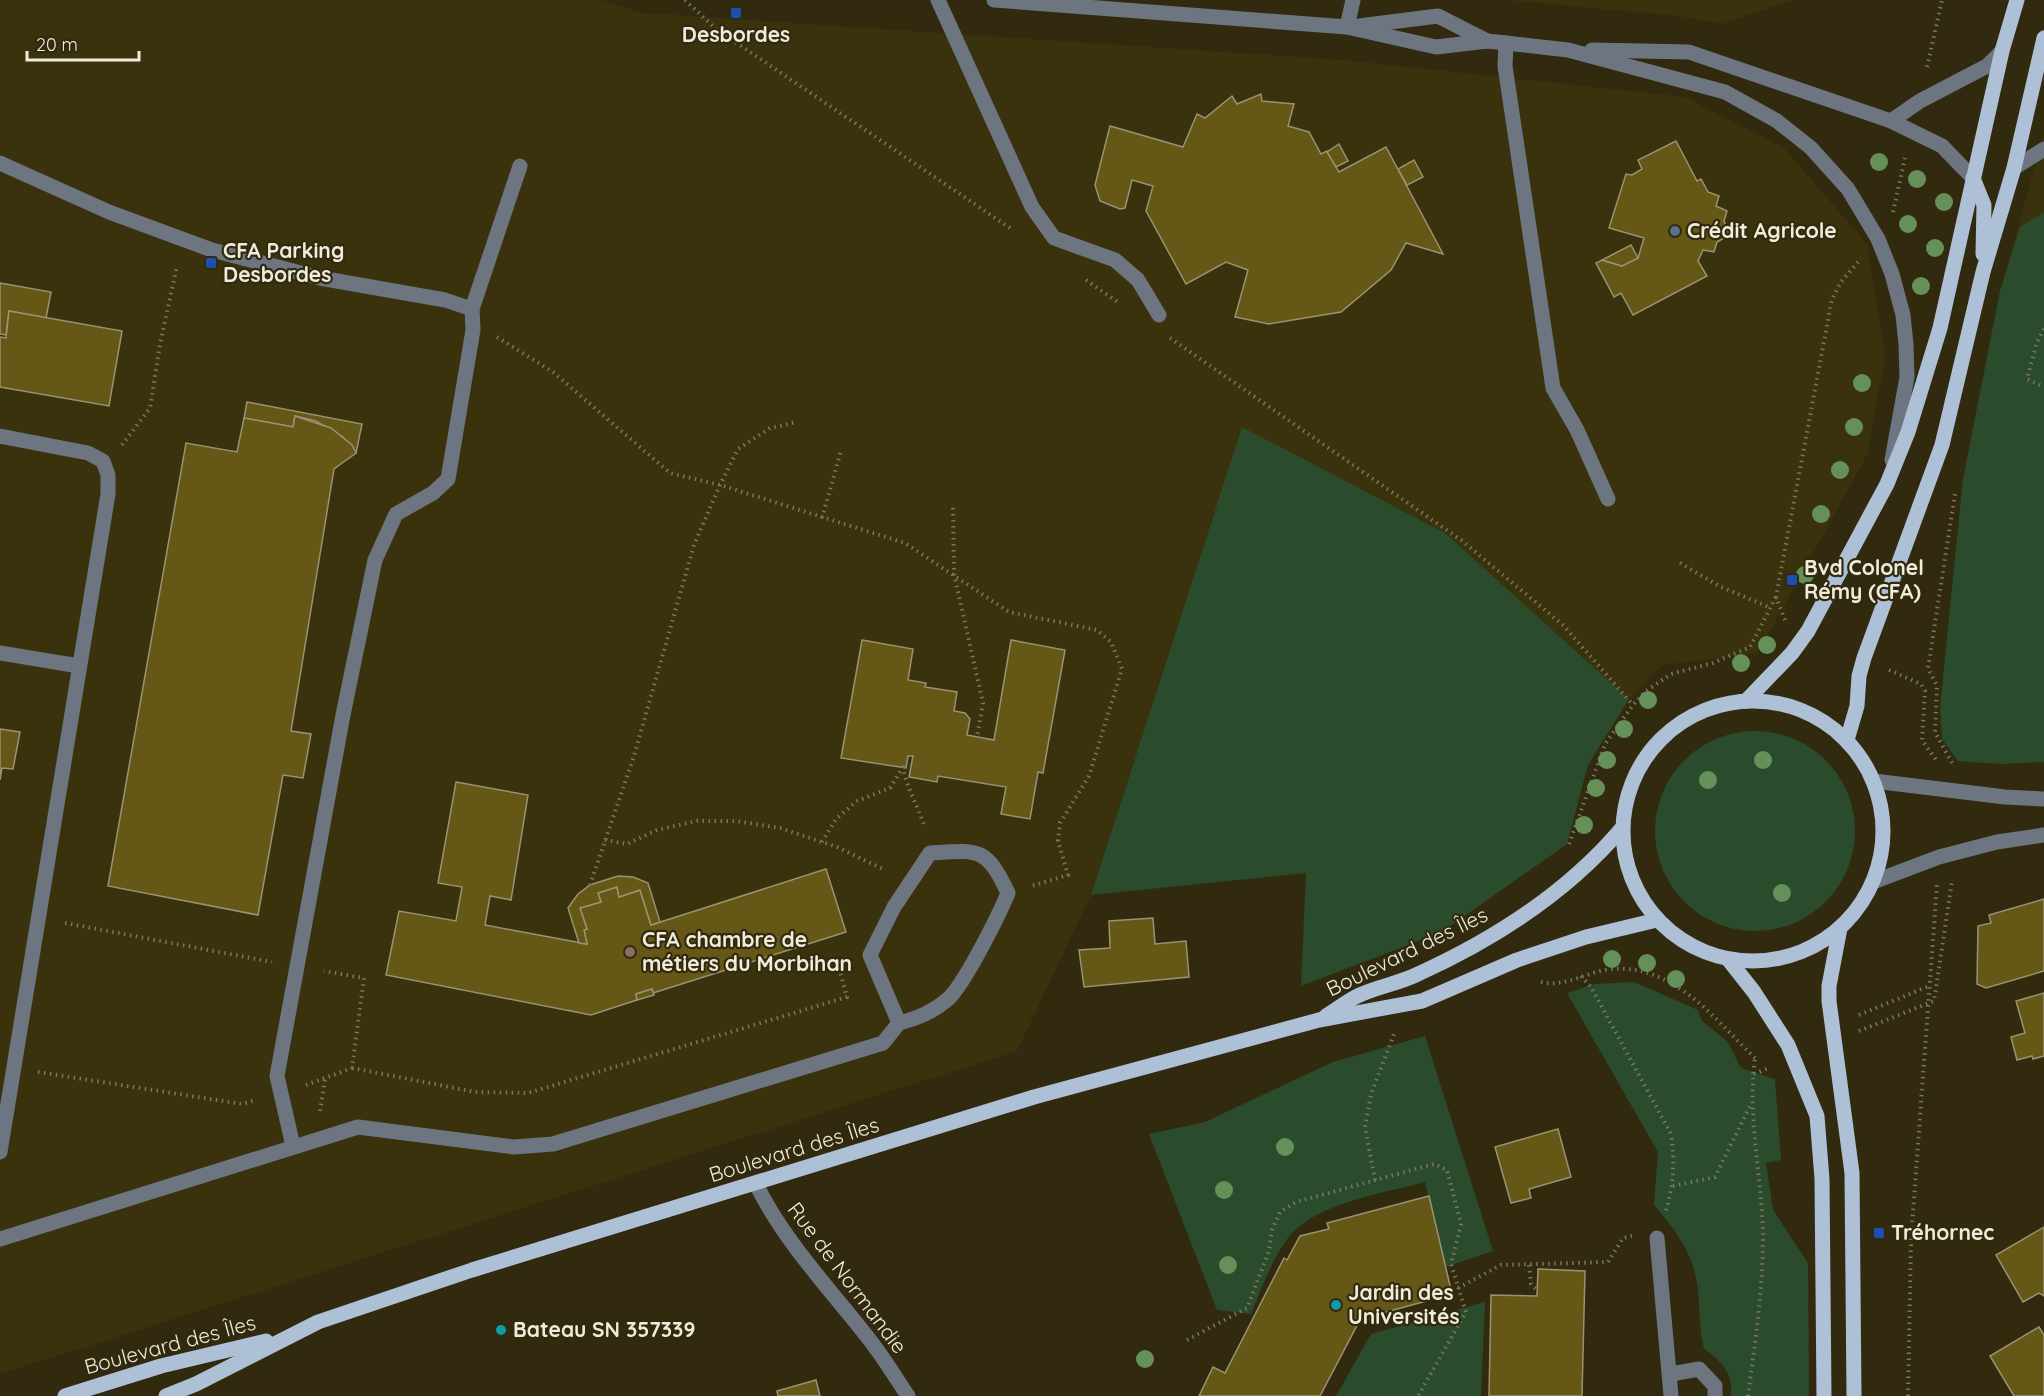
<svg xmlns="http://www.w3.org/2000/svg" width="2044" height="1396" font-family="Quicksand,sans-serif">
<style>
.built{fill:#3a320d}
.green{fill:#2b4b2d}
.building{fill:#655716;stroke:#999374;stroke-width:1.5}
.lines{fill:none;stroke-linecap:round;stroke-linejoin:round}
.path{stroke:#7b765e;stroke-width:4;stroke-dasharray:1.5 4.5;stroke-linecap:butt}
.minor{stroke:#6c7580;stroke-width:15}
.major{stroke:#aec0d6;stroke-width:15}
.tree{fill:#659059}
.transit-dot{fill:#1a4fb4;stroke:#312a0f;stroke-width:2}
.service-dot{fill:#5c6f8a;stroke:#312a0f;stroke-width:2}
.education-dot{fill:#8d6e63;stroke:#312a0f;stroke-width:2}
.culture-dot{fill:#0f9aa8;stroke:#312a0f;stroke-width:2}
.labels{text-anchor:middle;stroke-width:4.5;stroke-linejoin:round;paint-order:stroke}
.poi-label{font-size:21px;font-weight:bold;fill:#efecdb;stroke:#312a0f;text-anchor:start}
.street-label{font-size:21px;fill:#efecdb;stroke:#312a0f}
</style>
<rect width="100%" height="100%" fill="#312a0f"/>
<g class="built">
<path d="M 0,0 L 601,0 L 643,13 L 1343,60 L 1685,97 L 1784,148 L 1867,244 L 1885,357 L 1867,455 L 1758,653 L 1662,665 L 1629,699 L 1445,533 L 1242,428 L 1091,895 L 1017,1051 L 0,1374 Z"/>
<path d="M 1506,0 L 1792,0 L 1721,24 L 1679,16 Z"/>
<path d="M 2044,134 L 2044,212 L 2020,227 L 2000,291 Z"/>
</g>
<g class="green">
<path d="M 2044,212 L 2044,762 L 2001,764 L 1958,761 L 1942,739 L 1940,707 L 1963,479 L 2000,291 L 2020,227 Z"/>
<path d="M 1242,427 L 1445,533 L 1629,699 L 1588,765 L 1567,844 L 1442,932 L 1301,986 L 1306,873 L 1091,895 Z"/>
<circle cx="1755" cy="831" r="100"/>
<path d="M 1634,982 L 1698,1010 L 1702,1021 L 1727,1041 L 1741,1068 L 1775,1079 L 1781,1160 L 1766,1163 L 1773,1210 L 1808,1263 L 1809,1396 L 1731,1396 C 1733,1373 1722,1361 1704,1349 C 1698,1325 1701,1301 1696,1278 C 1691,1250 1672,1226 1654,1205 L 1658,1152 L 1567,993 L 1595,984 Z"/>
<path d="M 1425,1036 L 1493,1251 L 1446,1267 L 1425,1182 C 1385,1193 1333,1200 1300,1226 C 1277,1243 1262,1288 1251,1314 L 1217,1310 L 1149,1134 L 1205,1122 L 1333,1062 Z"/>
<path d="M 1485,1302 L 1481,1396 L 1336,1396 L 1371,1334 Z"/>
</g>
<g class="building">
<path d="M 1261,94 L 1262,101 L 1294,104 L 1288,126 L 1309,132 L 1321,154 L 1327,151 L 1339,172 L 1386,147 L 1443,254 L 1406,243 L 1391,270 L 1341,312 L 1269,324 L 1235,317 L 1248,270 L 1226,262 L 1186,284 L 1146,211 L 1153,186 L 1132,180 L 1125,208 L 1120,209 L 1100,201 L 1095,185 L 1110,126 L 1183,147 L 1197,114 L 1205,118 L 1232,96 L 1237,104 Z"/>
<path d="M 1676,141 L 1697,181 L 1701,179 L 1708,192 L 1719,196 L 1716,206 L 1727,211 L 1724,221 L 1730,235 L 1717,242 L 1714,252 L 1703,250 L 1698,261 L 1707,276 L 1633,315 L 1621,293 L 1614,297 L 1596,263 L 1602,260 L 1622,266 L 1638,258 L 1644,238 L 1609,228 L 1626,174 L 1632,175 L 1642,169 L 1638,160 Z"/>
<path d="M 1339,144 L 1348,161 L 1336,167 L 1327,152 Z"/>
<path d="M 1414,160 L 1423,177 L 1407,185 L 1398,169 Z"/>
<path d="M 1631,245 L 1638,258 L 1622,266 L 1602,260 Z"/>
<path d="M 0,283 L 51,292 L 46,318 L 9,311 L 6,335 L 0,334 Z"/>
<path d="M 9,311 L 122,331 L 109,406 L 0,387 L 0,337 L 6,338 Z"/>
<path d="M 247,402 L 362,424 L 356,453 L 343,437 L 316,421 L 295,416 L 293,427 L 244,418 Z"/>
<path d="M 295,416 L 331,428 L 352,445 L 356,453 L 334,469 L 291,731 L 311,734 L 303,778 L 283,775 L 258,915 L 108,886 L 186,443 L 237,452 L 244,418 L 293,427 Z"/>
<path d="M 862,640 L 913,649 L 908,680 L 926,683 L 925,687 L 957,692 L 954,711 L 965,713 L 970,719 L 967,735 L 994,740 L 1011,640 L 1065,650 L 1043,773 L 1038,772 L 1030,819 L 1001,814 L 1006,787 L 938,776 L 937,782 L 909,777 L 913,756 L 908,756 L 906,768 L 841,758 Z"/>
<path d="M 0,729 L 20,732 L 13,769 L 2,768 L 0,780 Z"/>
<path d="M 456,782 L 528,795 L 511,900 L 490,896 L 485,925 L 587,944 L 584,930 L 587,929 L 580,908 L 601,902 L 598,893 L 617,887 L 619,897 L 640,890 L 651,925 L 826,869 L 846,932 L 653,993 L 652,989 L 636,994 L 637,1000 L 591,1015 L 386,975 L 399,911 L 456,921 L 462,887 L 438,883 Z"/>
<path d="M 618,876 L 633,877 L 648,883 L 660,922 L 651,925 L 640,890 L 619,897 L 617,887 L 598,893 L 601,902 L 580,908 L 587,929 L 584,930 L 587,944 L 579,943 L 568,908 L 578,894 L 590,885 Z"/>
<path d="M 2044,899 L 2044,971 L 1986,988 L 1977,984 L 1978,926 L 1991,923 L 1989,915 Z"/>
<path d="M 1153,918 L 1155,944 L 1186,941 L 1189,977 L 1084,987 L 1079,950 L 1110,948 L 1109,921 Z"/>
<path d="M 652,989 L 654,995 L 637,1000 L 636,994 Z"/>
<path d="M 2044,993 L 2044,1056 L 2033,1059 L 2032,1056 L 2017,1060 L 2011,1037 L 2025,1033 L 2016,1001 Z"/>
<path d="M 1558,1129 L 1571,1177 L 1529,1189 L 1531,1198 L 1511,1203 L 1495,1147 Z"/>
<path d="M 1429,1196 L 1452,1294 L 1372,1316 L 1366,1322 L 1362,1316 L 1320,1396 L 1199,1396 L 1213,1367 L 1225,1373 L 1284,1258 L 1287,1260 L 1300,1236 L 1329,1229 L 1327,1223 Z"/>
<path d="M 2044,1227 L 2044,1296 L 2039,1293 L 2023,1302 L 1996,1255 Z"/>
<path d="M 1538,1269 L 1585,1271 L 1582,1396 L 1489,1396 L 1491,1295 L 1537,1296 Z"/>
<path d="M 2039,1327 L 2044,1335 L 2044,1396 L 2014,1396 L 1990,1356 Z"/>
<path d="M 816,1380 L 820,1396 L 778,1396 L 777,1391 Z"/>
</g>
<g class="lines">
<g class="path">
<path d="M 685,0 L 716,29 L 1013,230"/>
<path d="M 1927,67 L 1942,0"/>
<path d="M 1893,212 L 1905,158"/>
<path d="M 1086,280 L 1119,303"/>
<path d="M 2044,329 L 2037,342 L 2027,379 L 2044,387"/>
<path d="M 497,337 L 553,372 L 670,473 L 720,485 L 905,543 L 1009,612 L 1097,630 L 1111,642 L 1122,669 L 1089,776 L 1060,823 L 1058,841 L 1068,875 L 1032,886"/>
<path d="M 1170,338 L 1461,540 L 1563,625 L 1633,705"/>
<path d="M 122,445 L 150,408 L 160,344 L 177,266"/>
<path d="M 953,508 L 954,574 L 983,703 L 977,737"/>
<path d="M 822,518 L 841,451"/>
<path d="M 1680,563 L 1719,586 L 1771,608"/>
<path d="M 1785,620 L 1776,597 L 1832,299 L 1841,282 L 1858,262"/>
<path d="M 1889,670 L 1921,684 L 1925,691 L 1922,740 L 1937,761"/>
<path d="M 1952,763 L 1935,732 L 1937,686 L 1928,668 L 1955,494"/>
<path d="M 605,840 L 627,844 L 657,830 L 697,821 L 736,821 L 780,828 L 837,847 L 885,870"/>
<path d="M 822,842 L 836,819 L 857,801 L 890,788 L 903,767 C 907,789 918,806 925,828"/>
<path d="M 1569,844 L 1605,744 L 1633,705 L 1646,691 L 1671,674 L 1713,663 L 1750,647 L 1776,597"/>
<path d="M 590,885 L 634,756 L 694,545 L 720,485 L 738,449 L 770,428 L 797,422"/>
<path d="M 65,923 L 272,962"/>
<path d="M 1581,976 L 1591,987 L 1671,1134 C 1675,1163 1674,1185 1665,1214"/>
<path d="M 1541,982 C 1565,988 1588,971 1612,969 C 1675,964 1715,1020 1755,1058"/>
<path d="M 1859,1015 L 1929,986"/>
<path d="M 1859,1031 L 1934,1001 L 1952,881"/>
<path d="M 352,1068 L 475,1092 L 528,1093 L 847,997 L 838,965 L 844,963"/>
<path d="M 38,1072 L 242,1104 L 255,1100"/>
<path d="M 1754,1074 L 1769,1068"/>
<path d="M 306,1085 L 352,1068 L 364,978 L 324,971"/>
<path d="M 320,1111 L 325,1079"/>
<path d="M 1375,1180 L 1365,1127 L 1371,1094 L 1394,1034"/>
<path d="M 1673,1186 L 1715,1177 L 1750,1106"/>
<path d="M 1529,1265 L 1531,1284 L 1537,1290"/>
<path d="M 1458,1288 L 1501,1265 L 1608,1262 L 1623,1238 L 1632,1236"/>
<path d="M 1187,1340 L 1247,1308 L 1269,1251 L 1272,1230 L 1280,1212 L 1296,1202 L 1434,1164 L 1447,1170 L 1461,1224 L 1451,1264 L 1466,1312 L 1418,1396"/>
<path d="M 1748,1396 C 1755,1344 1763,1289 1763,1236 C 1762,1176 1747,1118 1755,1058"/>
<path d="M 1908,1396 L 1911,1240 L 1937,885"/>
</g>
<g class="minor">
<path d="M 938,0 L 1032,207 L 1054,238 L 1115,260 L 1138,280 L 1159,315"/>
<path d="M 994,0 L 1347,27 L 1436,47 L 1487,41 L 1506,43 L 1568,50 L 1725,92 L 1777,121 L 1811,148 L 1848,189 L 1878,239 L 1892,274 L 1903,315 L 1906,344 L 1907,377 L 1892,460"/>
<path d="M 1359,26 L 1438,16 L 1487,41"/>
<path d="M 1347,27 L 1353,0"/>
<path d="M 1506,43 L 1505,66 L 1553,388 L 1577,430 L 1608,499"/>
<path d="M 1592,50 L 1689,52 L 1891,121 L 1942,146 L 1973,178"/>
<path d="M 1891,121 L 1920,101 L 1987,66 L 2002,51"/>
<path d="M 0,163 L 109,212 L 212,250 L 320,278 L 445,300 L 472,309 L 520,166"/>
<path d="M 2014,168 L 2044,149"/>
<path d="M 0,436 L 88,453 L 103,461 L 108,475 L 108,494 L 0,1152"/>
<path d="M 0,653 L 79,666"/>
<path d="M 1874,781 L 2005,797 L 2044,799"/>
<path d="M 1873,882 L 1939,857 L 1997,842 L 2044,835"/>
<path d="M 293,1146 L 277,1076 L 343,715 L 375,560 L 396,514 L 433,493 L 448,479 L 473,330 L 472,309"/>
<path d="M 756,1184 C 785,1243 832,1291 872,1343 C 885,1360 896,1378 908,1396"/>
<path d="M 1657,1238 L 1671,1396"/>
<path d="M 0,1239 L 358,1127 L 514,1147 L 553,1144 L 883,1043 L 899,1023 L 870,955 L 894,907 L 930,853 C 978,850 986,846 1008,893 C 999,915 964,985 948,999 C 933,1012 918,1018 899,1023"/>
<path d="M 1671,1374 L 1699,1369 L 1715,1386 L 1715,1396"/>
</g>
<g class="major">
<path d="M 1973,178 L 1984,205 L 1983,254"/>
<path d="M 1746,701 L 1792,653 L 1808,631 L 1887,484 L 1908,432 L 1940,328 L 2002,51 L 2017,0"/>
<circle cx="1753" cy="831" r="130"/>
<path d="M 1847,740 L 1857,706 L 1859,676 L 1864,658 L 1942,445 L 1983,272 L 2014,168 L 2044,38"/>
<path d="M 1840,928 L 1829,986 L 1829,1001 L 1852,1173 L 1854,1396"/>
<path d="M 1728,959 L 1754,992 L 1788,1045 L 1817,1116 L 1822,1179 L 1824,1396"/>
<path d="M 1326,1016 C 1338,1009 1349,999 1362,994 C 1380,986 1400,983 1418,974 C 1495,939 1567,893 1622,828"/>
<path d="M 65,1396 L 161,1366 L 266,1341"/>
<path d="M 166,1396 L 196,1384 L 318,1322 L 472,1270 L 1034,1097 L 1319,1020 L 1422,1001 L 1517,960 L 1586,937 L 1657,920"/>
</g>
</g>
<g class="tree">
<circle cx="1879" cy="162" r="9"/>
<circle cx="1917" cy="179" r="9"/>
<circle cx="1944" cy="202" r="9"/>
<circle cx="1908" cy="224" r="9"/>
<circle cx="1935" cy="248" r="9"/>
<circle cx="1921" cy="286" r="9"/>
<circle cx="1862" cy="383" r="9"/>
<circle cx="1854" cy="427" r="9"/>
<circle cx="1840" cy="470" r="9"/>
<circle cx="1821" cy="514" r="9"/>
<circle cx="1805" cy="575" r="9"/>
<circle cx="1767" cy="645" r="9"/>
<circle cx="1741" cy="663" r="9"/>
<circle cx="1648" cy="700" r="9"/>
<circle cx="1624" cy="729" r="9"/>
<circle cx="1607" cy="760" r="9"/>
<circle cx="1763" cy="760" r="9"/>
<circle cx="1708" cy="780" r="9"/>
<circle cx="1596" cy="788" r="9"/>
<circle cx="1584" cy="825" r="9"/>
<circle cx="1782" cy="893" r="9"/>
<circle cx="1612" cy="959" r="9"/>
<circle cx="1647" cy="963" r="9"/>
<circle cx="1676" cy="979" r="9"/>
<circle cx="1285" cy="1147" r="9"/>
<circle cx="1224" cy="1190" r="9"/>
<circle cx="1228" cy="1265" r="9"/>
<circle cx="1145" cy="1359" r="9"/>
</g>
<g class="transit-dot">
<rect x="730" y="7" width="12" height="12" rx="3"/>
<rect x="205" y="257" width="12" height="12" rx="3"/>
<rect x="1786" y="574" width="12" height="12" rx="3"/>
<rect x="1873" y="1227" width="12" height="12" rx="3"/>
</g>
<circle class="service-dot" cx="1675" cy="231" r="6"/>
<circle class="education-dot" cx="630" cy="952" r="6"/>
<g class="culture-dot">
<circle cx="1336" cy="1305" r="6"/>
<circle cx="501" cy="1330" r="6"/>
</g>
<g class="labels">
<g class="poi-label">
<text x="736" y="42" text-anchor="middle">Desbordes</text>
<text x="1687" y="238">Crédit Agricole</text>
<text x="223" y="258">CFA Parking<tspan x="223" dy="24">Desbordes</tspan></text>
<text x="1804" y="575">Bvd Colonel<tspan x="1804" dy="24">Rémy (CFA)</tspan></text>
<text x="642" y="947">CFA chambre de<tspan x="642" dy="24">métiers du Morbihan</tspan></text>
<text x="1891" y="1240">Tréhornec</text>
<text x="1348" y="1300">Jardin des<tspan x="1348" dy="24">Universités</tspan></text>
<text x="513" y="1337">Bateau SN 357339</text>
</g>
<g class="street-label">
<text transform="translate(1407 952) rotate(-26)" y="7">Boulevard des Îles</text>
<text transform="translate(794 1150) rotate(-17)" y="7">Boulevard des Îles</text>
<text transform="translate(847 1278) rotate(53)" y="7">Rue de Normandie</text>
<text transform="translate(170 1345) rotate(-15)" y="7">Boulevard des Îles</text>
</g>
</g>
<path d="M27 51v9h112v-9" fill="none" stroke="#efecdb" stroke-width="3"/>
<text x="36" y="51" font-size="18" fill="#efecdb" stroke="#312a0f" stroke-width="4.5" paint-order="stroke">20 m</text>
</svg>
